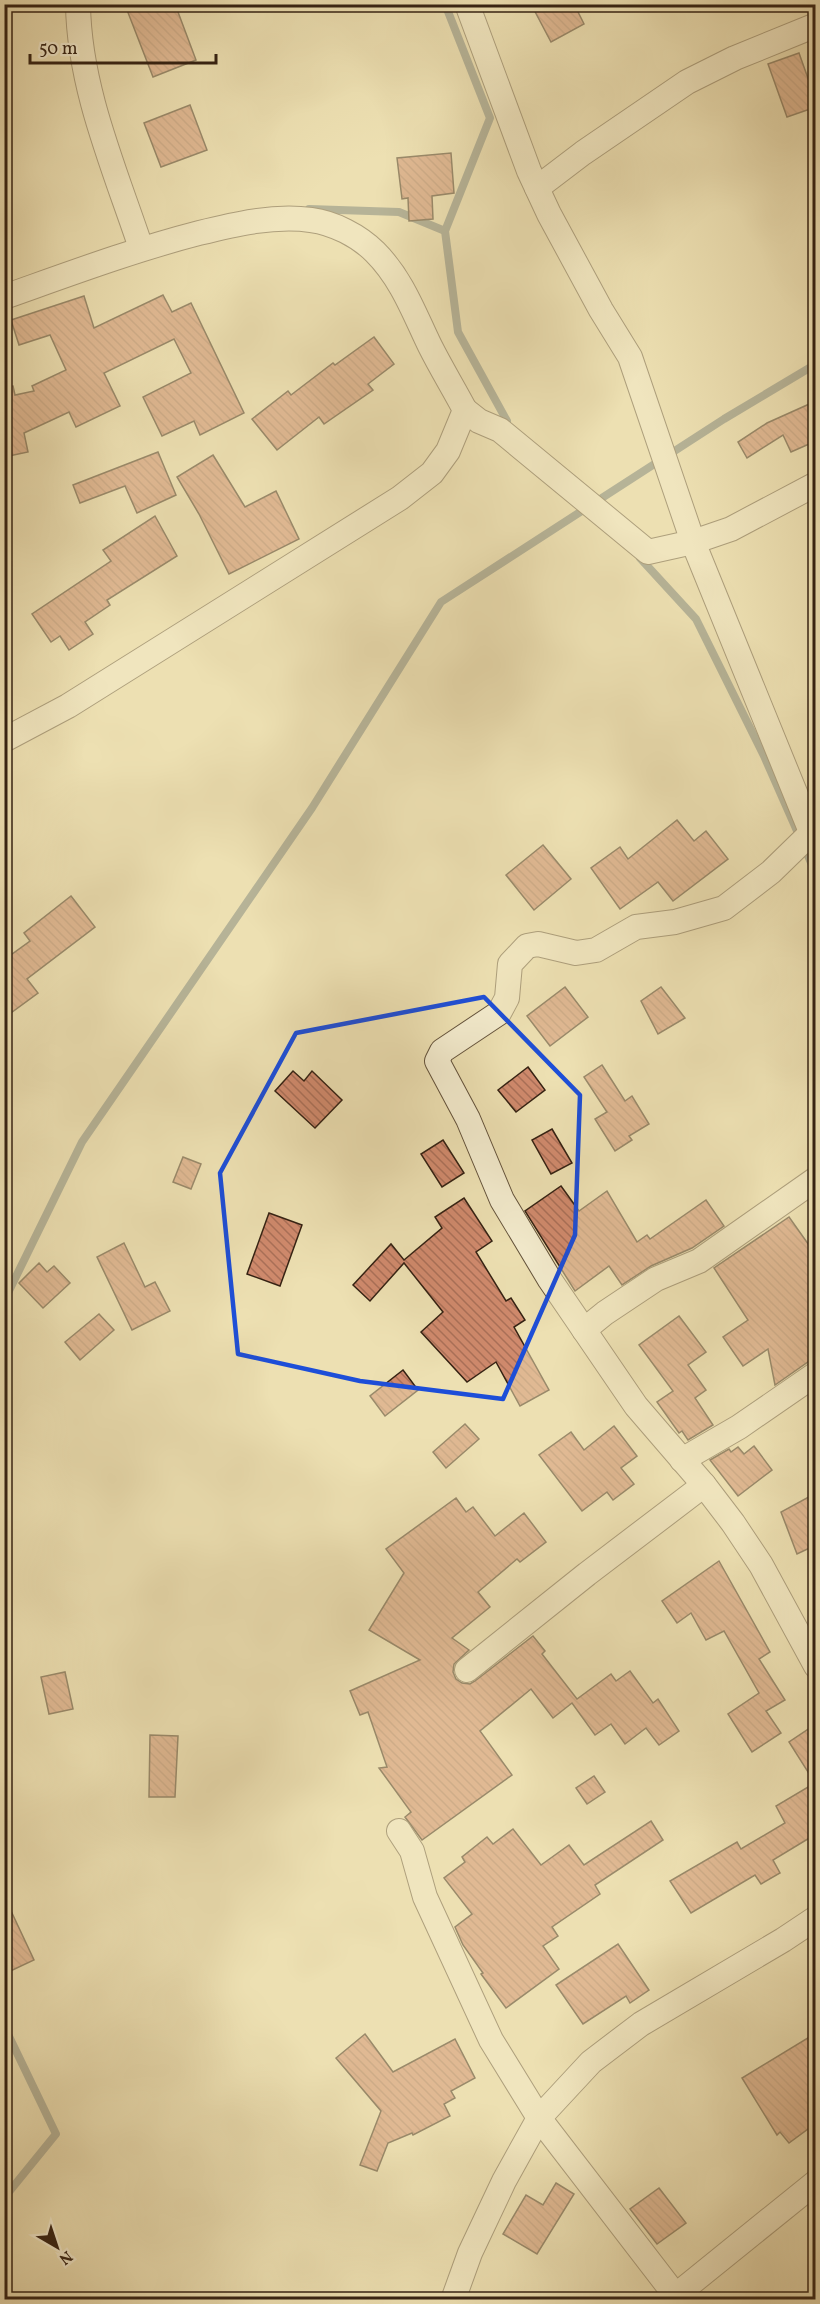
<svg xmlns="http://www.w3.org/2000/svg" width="820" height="2304" font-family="Vollkorn,serif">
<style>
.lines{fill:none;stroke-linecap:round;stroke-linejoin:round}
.stream{stroke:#747d76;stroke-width:8}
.building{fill:url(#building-back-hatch);stroke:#352213;stroke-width:1.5}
.minor-casing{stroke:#63523b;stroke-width:26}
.minor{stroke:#f3ebcd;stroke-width:24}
.marked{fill:none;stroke:#1d4ed8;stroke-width:4.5;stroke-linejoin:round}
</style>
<defs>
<pattern id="building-back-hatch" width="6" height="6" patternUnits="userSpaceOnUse" patternTransform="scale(1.5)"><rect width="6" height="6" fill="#d08a6d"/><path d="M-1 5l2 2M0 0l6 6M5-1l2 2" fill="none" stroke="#aa7058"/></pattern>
</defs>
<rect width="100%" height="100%" fill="#ede0b2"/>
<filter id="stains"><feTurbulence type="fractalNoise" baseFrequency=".00333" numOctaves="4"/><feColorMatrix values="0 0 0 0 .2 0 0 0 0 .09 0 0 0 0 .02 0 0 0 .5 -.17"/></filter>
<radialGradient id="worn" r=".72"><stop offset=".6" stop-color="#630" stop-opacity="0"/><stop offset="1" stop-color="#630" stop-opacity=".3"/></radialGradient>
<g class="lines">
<g class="stream">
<path d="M 445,4 L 490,118 L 445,231 L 458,332 L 507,421 L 502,427"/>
<path d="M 309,209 L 399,212 L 445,231"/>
<path d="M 640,558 L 696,619 L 764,756 L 816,874"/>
<path d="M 4,1301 L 82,1142 L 312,808 L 441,602 L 724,419 L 816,364"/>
<path d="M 4,2026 L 56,2134 L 4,2198"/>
</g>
</g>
<g class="building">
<path d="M 141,4 L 175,4 L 196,60 L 153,77 L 127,10 Z"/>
<path d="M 531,4 L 574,4 L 584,24 L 551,42 Z"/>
<path d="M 799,53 L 816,101 L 816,107 L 787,117 L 768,64 Z"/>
<path d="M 190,105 L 207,150 L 161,167 L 144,123 Z"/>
<path d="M 451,153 L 454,193 L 432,196 L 433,219 L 409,221 L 408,198 L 402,199 L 397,158 Z"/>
<path d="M 163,295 L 172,312 L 191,303 L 244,413 L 200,435 L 194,421 L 162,436 L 143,397 L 191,373 L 174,339 L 104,373 L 120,406 L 76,427 L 69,412 L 24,433 L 28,452 L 4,457 L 4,387 L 13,386 L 15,395 L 34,391 L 32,386 L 66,370 L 50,335 L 19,345 L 11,320 L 84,296 L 94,328 Z"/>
<path d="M 374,337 L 394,364 L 368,384 L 373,390 L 324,424 L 319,417 L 277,450 L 252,419 L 288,391 L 291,395 L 333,363 L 335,365 Z"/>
<path d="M 816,401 L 816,441 L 791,452 L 783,435 L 747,458 L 738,442 L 767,423 Z"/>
<path d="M 158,452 L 176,495 L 137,513 L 125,486 L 80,503 L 73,485 Z"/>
<path d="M 213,455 L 245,507 L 276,491 L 299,539 L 229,574 L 199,514 L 177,477 Z"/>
<path d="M 155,516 L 177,556 L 107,600 L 110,605 L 85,622 L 93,634 L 69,650 L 60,636 L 51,642 L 32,614 L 111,561 L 103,550 Z"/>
<path d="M 677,820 L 694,841 L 706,831 L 728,859 L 673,901 L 658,882 L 620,909 L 591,868 L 620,847 L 628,859 Z"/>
<path d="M 543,845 L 571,879 L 534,910 L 506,875 Z"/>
<path d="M 71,896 L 95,927 L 27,979 L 38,993 L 4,1018 L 4,960 L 30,941 L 24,933 Z"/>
<path d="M 565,987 L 588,1017 L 550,1046 L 527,1016 Z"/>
<path d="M 661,987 L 685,1018 L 658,1034 L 641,1001 Z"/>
<path d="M 602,1065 L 625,1101 L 632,1096 L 649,1124 L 629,1136 L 632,1140 L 615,1151 L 595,1119 L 607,1112 L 584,1077 Z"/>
<path d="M 528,1067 L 545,1090 L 516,1112 L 498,1090 Z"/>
<path d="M 293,1071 L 304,1081 L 312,1071 L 342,1100 L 315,1128 L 275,1091 Z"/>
<path d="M 552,1129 L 572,1163 L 551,1174 L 532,1140 Z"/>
<path d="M 443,1140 L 464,1173 L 442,1187 L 421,1154 Z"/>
<path d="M 183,1157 L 201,1164 L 191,1189 L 173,1182 Z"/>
<path d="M 561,1186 L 579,1211 L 607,1191 L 637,1242 L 647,1235 L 650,1239 L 706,1200 L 724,1226 L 692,1248 L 651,1266 L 622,1285 L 609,1266 L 575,1291 L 525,1211 Z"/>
<path d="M 464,1198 L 492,1241 L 476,1252 L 506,1301 L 511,1298 L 525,1320 L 514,1327 L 549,1390 L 520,1406 L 496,1362 L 467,1382 L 421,1332 L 443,1312 L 404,1263 L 370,1301 L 353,1285 L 391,1244 L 404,1260 L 442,1228 L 435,1217 Z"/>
<path d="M 269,1213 L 302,1225 L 280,1286 L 247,1274 Z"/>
<path d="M 789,1217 L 816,1255 L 816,1360 L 808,1362 L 775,1385 L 768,1349 L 743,1366 L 723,1337 L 748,1320 L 714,1268 Z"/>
<path d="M 124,1243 L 145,1287 L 155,1282 L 170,1311 L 132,1330 L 97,1257 Z"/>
<path d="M 39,1263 L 47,1272 L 54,1266 L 70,1283 L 43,1308 L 19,1283 Z"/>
<path d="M 99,1314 L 114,1330 L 80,1360 L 65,1342 Z"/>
<path d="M 679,1316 L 706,1352 L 688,1365 L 706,1390 L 695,1398 L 713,1425 L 688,1440 L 682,1431 L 679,1433 L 657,1402 L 673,1391 L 639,1345 Z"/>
<path d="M 403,1370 L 418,1390 L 385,1416 L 370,1396 Z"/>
<path d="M 465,1424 L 479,1439 L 446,1468 L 433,1452 Z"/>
<path d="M 614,1426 L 637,1456 L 621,1468 L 634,1484 L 613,1500 L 607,1492 L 582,1511 L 539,1455 L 571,1432 L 584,1450 Z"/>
<path d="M 754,1446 L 772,1470 L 738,1496 L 710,1460 L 729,1449 L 731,1452 L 738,1447 L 744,1454 Z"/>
<path d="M 816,1493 L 816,1545 L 797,1554 L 781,1512 Z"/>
<path d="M 456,1498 L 466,1512 L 473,1507 L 495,1536 L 524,1513 L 546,1542 L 520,1562 L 517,1559 L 478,1592 L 490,1607 L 452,1638 L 469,1650 L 454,1664 L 453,1672 L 456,1679 L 462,1683 L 470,1684 L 475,1681 L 533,1636 L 545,1651 L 542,1654 L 577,1699 L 611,1674 L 616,1681 L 630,1671 L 653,1703 L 658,1699 L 679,1731 L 659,1745 L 646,1728 L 625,1744 L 611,1724 L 595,1735 L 572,1703 L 553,1718 L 531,1689 L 480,1731 L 512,1775 L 422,1840 L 405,1817 L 411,1812 L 379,1768 L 387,1767 L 368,1712 L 360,1715 L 350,1691 L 420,1660 L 369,1630 L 404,1573 L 386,1549 Z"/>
<path d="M 719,1561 L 770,1652 L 759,1659 L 785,1700 L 766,1711 L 781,1733 L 752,1752 L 728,1714 L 759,1693 L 724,1631 L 706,1640 L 691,1613 L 677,1623 L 662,1601 Z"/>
<path d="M 65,1672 L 73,1709 L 49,1714 L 41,1677 Z"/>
<path d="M 816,1724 L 816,1834 L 773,1860 L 780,1873 L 761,1884 L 755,1875 L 691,1913 L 670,1881 L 737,1842 L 741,1849 L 785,1823 L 776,1806 L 815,1783 L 789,1742 Z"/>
<path d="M 150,1735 L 178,1736 L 175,1797 L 149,1797 Z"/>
<path d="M 594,1776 L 605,1792 L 587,1804 L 576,1788 Z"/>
<path d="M 651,1821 L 663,1840 L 595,1885 L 600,1894 L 552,1927 L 558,1936 L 543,1946 L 559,1969 L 506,2008 L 481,1974 L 483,1973 L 463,1945 L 455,1927 L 472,1914 L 444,1878 L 465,1862 L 462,1857 L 487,1837 L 493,1844 L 513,1829 L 541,1865 L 569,1845 L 584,1865 Z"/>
<path d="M 4,1896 L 34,1960 L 4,1974 Z"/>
<path d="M 618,1944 L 649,1990 L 630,2003 L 626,1996 L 583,2024 L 556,1985 Z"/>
<path d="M 816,2033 L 816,2123 L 789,2143 L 780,2132 L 777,2135 L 742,2078 Z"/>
<path d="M 365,2034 L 393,2072 L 455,2039 L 475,2078 L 451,2091 L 455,2098 L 444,2104 L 450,2116 L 413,2135 L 412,2133 L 388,2143 L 377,2171 L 360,2165 L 381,2111 L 336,2058 Z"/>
<path d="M 556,2183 L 574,2194 L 537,2254 L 503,2234 L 526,2195 L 543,2205 Z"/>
<path d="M 659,2188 L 686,2223 L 657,2244 L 630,2209 Z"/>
</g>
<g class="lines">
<defs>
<g id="minor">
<path d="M 78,4 C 79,86 113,165 139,242 L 143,247"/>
<path d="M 467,4 L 529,171 L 549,214 L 601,310 L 630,357 L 693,542 L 816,844"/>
<path d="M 537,188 L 583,153 L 687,82 L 735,58 L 816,25"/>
<path d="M 4,297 C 69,274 133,250 199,233 C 235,224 274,215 311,220 C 334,223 359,236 375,252 C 402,279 414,313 430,346 C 441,368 454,389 465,410 L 448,451 L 432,473 L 400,498 L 68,706 L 4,740"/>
<path d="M 465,410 L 479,421 L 500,430 L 648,552 L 693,542 L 731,529 L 816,484"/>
<path d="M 811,833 L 771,872 L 724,908 L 675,922 L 636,927 L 596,950 L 576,953 L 538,944 L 527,946 L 510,964 L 507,998 L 499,1013 L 442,1051 L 437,1061 L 468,1119 L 502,1200 L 550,1280 L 636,1406 L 704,1485 L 733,1523 L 761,1565 L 816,1666"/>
<path d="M 584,1330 L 605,1313 L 656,1279 L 699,1261 L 816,1179"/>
<path d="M 682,1460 L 739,1427 L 816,1374"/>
<path d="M 467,1670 L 587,1574 L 704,1485"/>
<path d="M 399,1831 L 412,1851 L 425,1897 L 491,2040 L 539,2118 L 679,2300"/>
<path d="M 675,2296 L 816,2182"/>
<path d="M 453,2300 L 470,2253 L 504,2181 L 539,2118 L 591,2062 L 641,2024 L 783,1940 L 816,1918"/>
</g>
</defs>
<use href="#minor" class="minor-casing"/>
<use href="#minor" class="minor"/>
</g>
<path d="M0 0H820V2304H0ZM 484,997 L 580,1095 L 575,1235 L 503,1399 L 360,1381 L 238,1354 L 220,1173 L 296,1033 Z" fill="#ede0b2" fill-opacity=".55" fill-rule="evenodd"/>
<path class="marked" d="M 484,997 L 580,1095 L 575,1235 L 503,1399 L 360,1381 L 238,1354 L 220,1173 L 296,1033 Z"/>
<rect width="820" height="2304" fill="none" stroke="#ede0b2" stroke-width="24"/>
<rect x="6" y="6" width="808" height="2292" fill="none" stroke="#352213" stroke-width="3"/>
<rect x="12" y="12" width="796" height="2280" fill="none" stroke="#352213" stroke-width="1.5"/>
<g transform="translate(57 2247) rotate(141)" stroke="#f3ebcd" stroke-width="4.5" paint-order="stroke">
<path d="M0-4.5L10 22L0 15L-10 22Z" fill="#352213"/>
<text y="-9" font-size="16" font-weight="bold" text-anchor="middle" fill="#352213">N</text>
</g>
<path d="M30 54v9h186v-9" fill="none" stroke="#352213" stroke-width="3"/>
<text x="39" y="54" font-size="18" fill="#352213" stroke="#f3ebcd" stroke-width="4.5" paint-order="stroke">50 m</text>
<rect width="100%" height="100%" filter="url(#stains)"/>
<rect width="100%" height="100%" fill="url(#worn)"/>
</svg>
